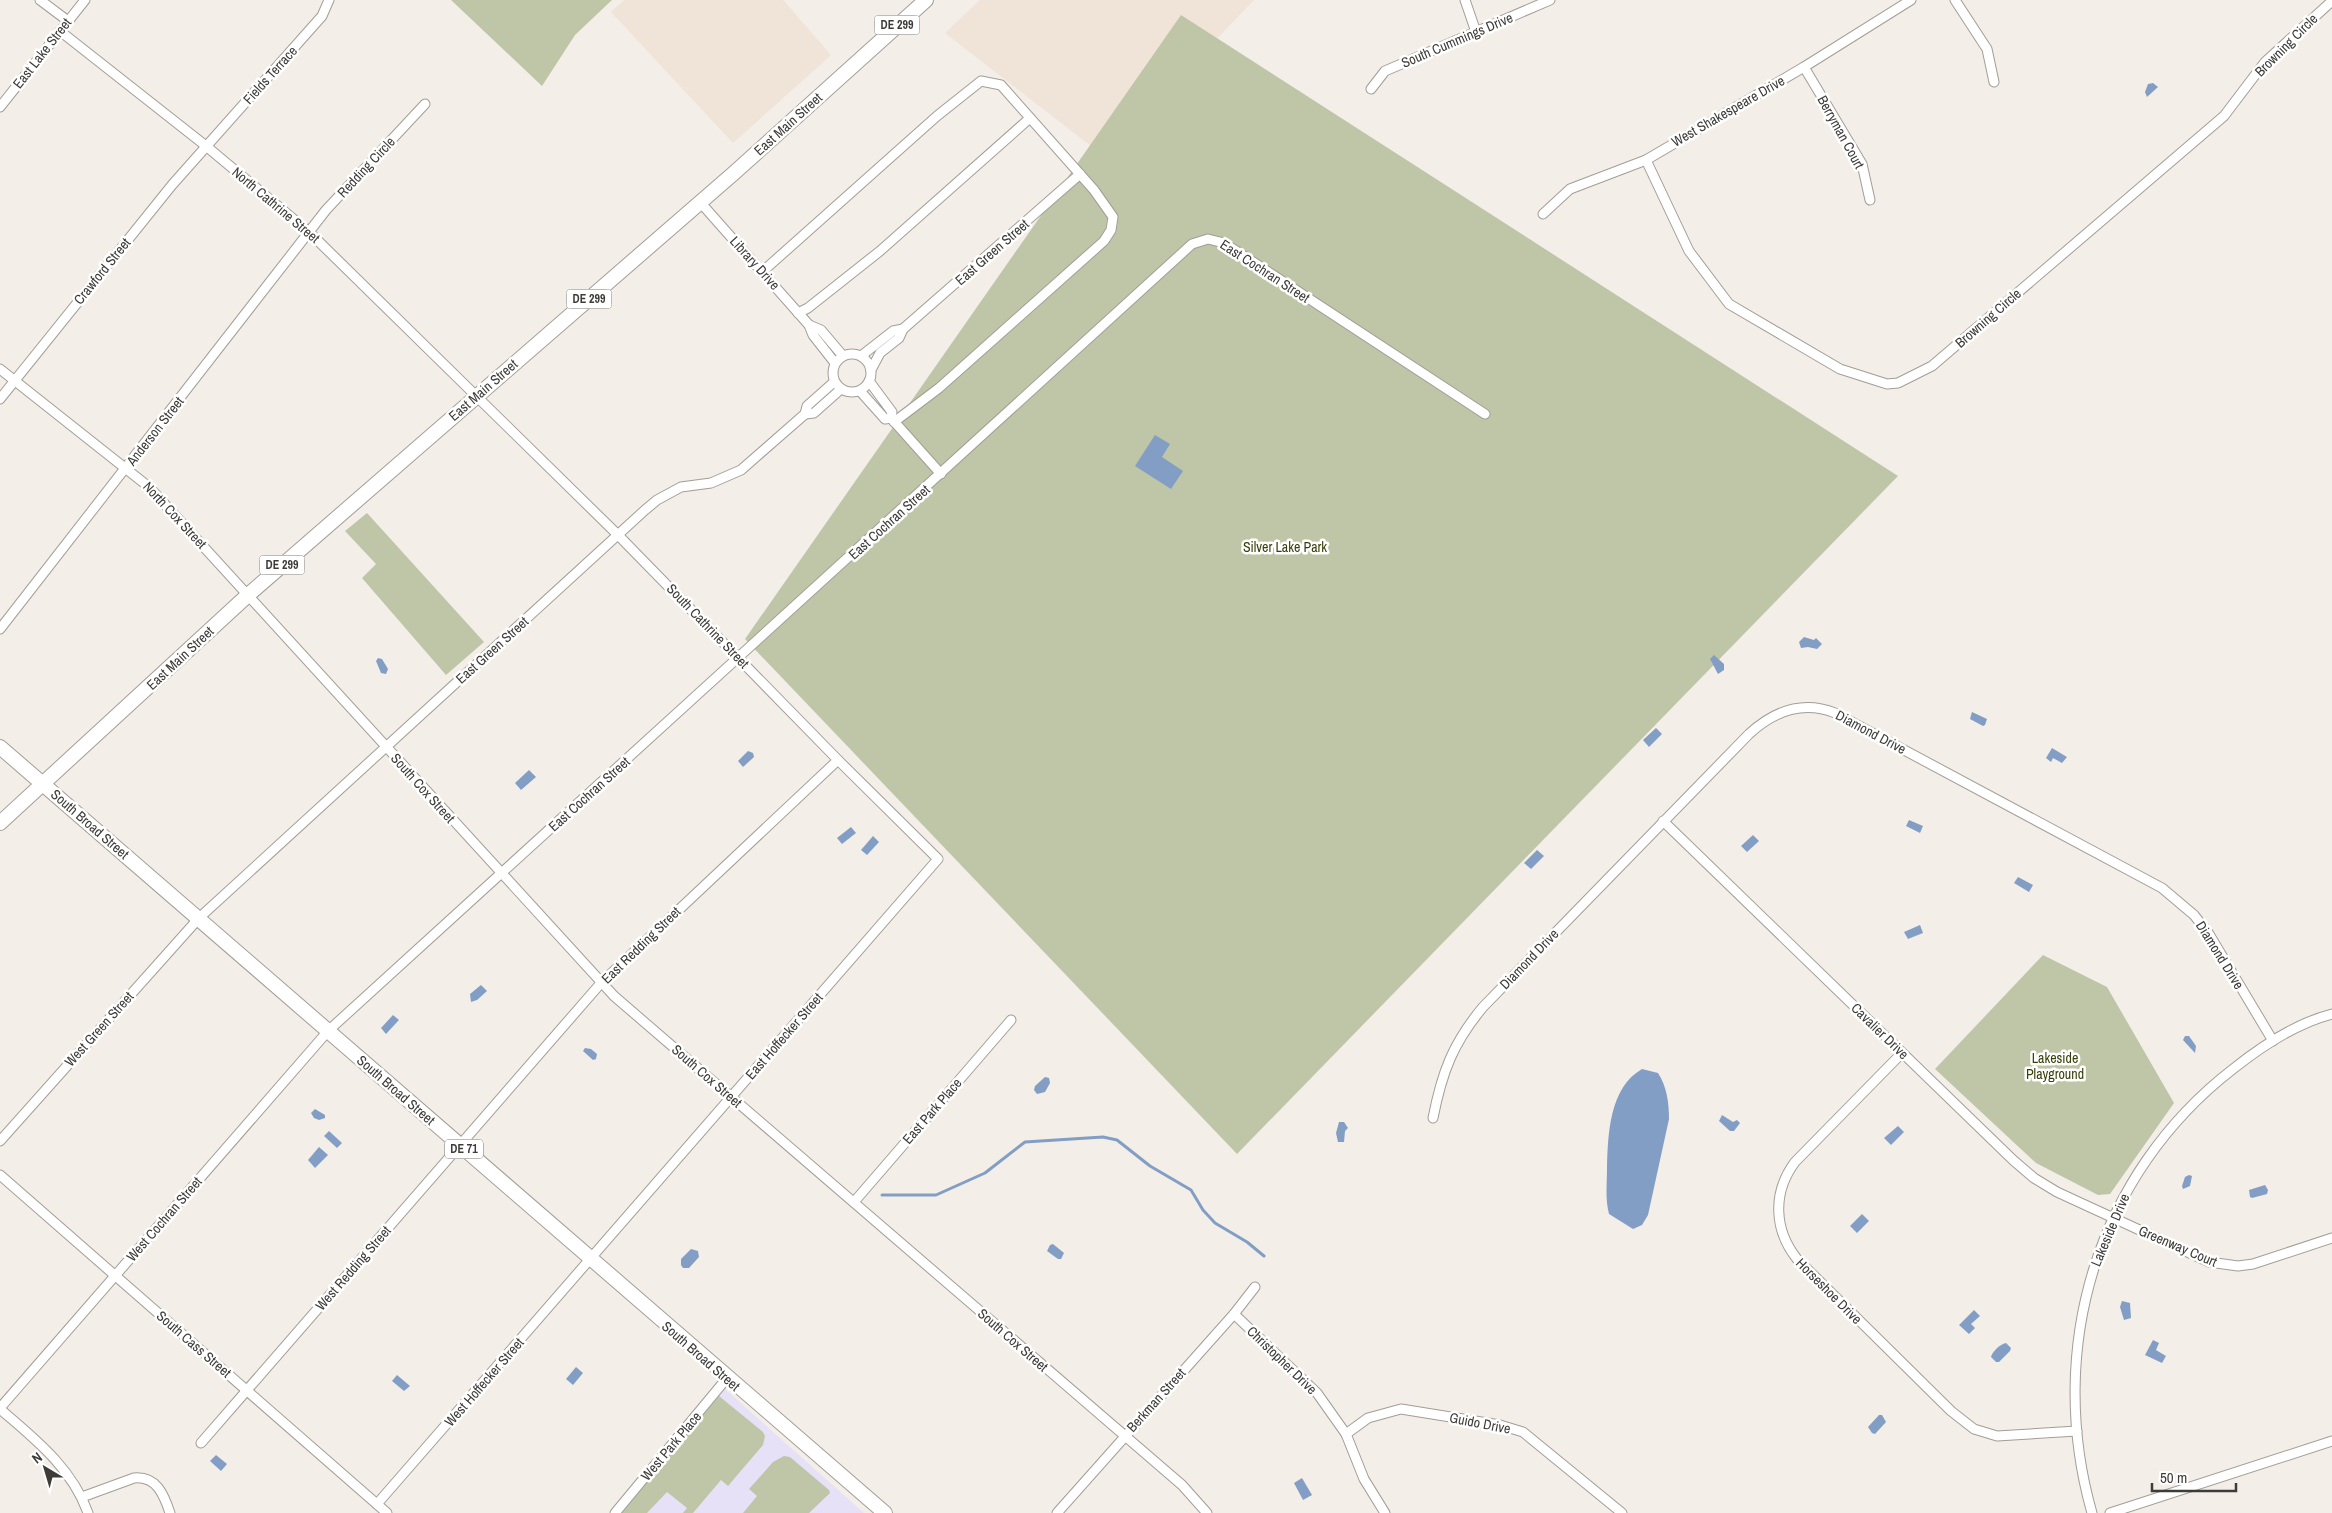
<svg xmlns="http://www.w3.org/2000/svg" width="2332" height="1513" font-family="'Archivo Narrow',sans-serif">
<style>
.built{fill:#f0e3d8}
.education{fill:#e7e1f7}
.green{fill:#bec6a7}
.water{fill:#829ec5}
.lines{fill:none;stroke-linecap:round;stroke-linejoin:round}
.stream{stroke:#829ec5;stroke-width:3}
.street-casing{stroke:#a39d97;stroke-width:11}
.primary-casing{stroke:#a39d97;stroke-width:16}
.street{stroke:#fff;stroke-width:9}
.primary{stroke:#fff;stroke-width:14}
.labels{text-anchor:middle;stroke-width:5;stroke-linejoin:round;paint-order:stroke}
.shield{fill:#fff;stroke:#787674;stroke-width:1}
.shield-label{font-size:12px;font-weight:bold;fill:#3e3c39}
.street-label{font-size:14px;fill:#3e3c39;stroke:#fff}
.park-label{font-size:14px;fill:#374007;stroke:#fff}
</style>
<rect width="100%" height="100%" fill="#f4eee8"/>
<g class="built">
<path d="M 624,0 L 783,0 L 831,55 L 733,143 L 611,12 Z"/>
<path d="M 980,0 L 1254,0 L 1104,156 L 945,33 Z"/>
</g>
<path class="education" d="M 725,1389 L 864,1513 L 620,1513 Z"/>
<g class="green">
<path d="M 451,0 L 612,0 L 575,35 L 542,86 Z"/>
<path d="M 1181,15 L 1898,476 L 1237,1154 L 745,639 Z"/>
<path d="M 367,513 L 484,642 L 446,675 L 362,578 L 376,564 L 345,531 Z"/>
<path d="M 2043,955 L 2107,987 L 2174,1103 L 2110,1194 L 2098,1195 L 2036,1163 L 1935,1069 Z"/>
<path d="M 719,1396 L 763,1432 L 765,1436 L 763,1445 L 728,1486 L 721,1480 L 693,1513 L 683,1513 L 687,1508 L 667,1492 L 647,1513 L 620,1513 Z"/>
<path d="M 784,1456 L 790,1457 L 829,1490 L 830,1493 L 809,1513 L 743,1513 L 757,1496 L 749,1489 L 773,1462 Z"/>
</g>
<g class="water">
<path d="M 2153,83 L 2158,87 L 2147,97 L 2145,92 L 2148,84 Z"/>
<path d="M 1155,435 L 1170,444 L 1162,457 L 1183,471 L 1171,489 L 1135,466 Z"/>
<path d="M 1804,637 L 1814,640 L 1816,638 L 1822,644 L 1817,649 L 1808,647 L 1801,648 L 1799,642 Z"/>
<path d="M 1714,655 L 1724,664 L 1724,670 L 1718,674 L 1710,659 Z"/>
<path d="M 378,658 L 382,659 L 388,669 L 386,674 L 381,673 L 376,661 Z"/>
<path d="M 1972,712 L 1987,719 L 1985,725 L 1983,726 L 1970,719 Z"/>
<path d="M 1656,728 L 1662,734 L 1649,747 L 1643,740 Z"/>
<path d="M 2052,748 L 2067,757 L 2062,763 L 2053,758 L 2051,762 L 2046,758 Z"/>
<path d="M 748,751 L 753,753 L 754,757 L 743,767 L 738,761 Z"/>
<path d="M 529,770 L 536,777 L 521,790 L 515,783 Z"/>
<path d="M 1909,820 L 1923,826 L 1920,833 L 1906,826 Z"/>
<path d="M 851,827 L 856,833 L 842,844 L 837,838 Z"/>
<path d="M 1753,835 L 1759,841 L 1747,852 L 1741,846 Z"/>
<path d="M 873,836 L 879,842 L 867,855 L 861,850 Z"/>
<path d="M 1537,850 L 1544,856 L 1531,869 L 1524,863 Z"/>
<path d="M 2018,877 L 2033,885 L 2029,892 L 2014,883 Z"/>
<path d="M 1920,925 L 1923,933 L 1908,939 L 1904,932 Z"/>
<path d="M 481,985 L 487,991 L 477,1000 L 471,1002 L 470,994 Z"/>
<path d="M 393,1015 L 399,1020 L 386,1034 L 381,1028 Z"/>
<path d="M 2185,1036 L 2189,1036 L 2196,1046 L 2195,1053 L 2183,1040 Z"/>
<path d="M 585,1048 L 591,1049 L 597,1054 L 596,1059 L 593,1060 L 583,1051 Z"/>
<path d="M 1642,1069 L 1658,1073 C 1667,1087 1669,1103 1669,1119 L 1648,1215 L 1642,1225 L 1633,1229 L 1609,1214 C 1605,1199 1607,1184 1607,1168 C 1608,1135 1609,1088 1642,1069 Z"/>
<path d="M 1045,1077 L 1049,1078 L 1050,1083 L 1045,1092 L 1037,1094 L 1034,1090 L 1035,1086 Z"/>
<path d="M 315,1109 L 325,1115 L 325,1118 L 319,1120 L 314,1118 L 311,1113 Z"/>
<path d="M 1722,1115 L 1733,1122 L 1737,1120 L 1740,1123 L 1734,1131 L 1730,1131 L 1719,1121 Z"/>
<path d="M 1339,1122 L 1344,1122 L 1348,1128 L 1345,1131 L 1344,1142 L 1338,1142 L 1336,1133 Z"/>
<path d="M 1898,1126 L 1904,1132 L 1891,1145 L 1884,1138 Z"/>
<path d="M 329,1131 L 342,1143 L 337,1148 L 324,1136 Z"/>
<path d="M 319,1147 L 328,1155 L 315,1168 L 308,1160 Z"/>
<path d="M 2189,1175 L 2192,1176 L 2190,1186 L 2183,1189 L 2182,1186 L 2185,1177 Z"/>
<path d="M 2265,1185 L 2268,1190 L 2267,1194 L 2252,1198 L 2250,1197 L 2249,1190 Z"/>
<path d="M 1862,1214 L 1869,1221 L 1857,1233 L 1850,1226 Z"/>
<path d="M 1053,1244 L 1064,1253 L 1061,1259 L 1058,1259 L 1047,1251 L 1050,1245 Z"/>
<path d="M 691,1249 L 698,1251 L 699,1257 L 689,1268 L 683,1268 L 681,1265 L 681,1259 Z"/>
<path d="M 2122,1301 L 2130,1303 L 2131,1318 L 2124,1320 L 2120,1307 Z"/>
<path d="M 1974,1310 L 1980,1316 L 1971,1324 L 1975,1328 L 1969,1334 L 1959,1325 Z"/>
<path d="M 2153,1340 L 2159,1343 L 2156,1350 L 2166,1356 L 2162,1363 L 2145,1355 Z"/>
<path d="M 2006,1343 L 2011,1348 L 2010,1351 L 1999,1362 L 1996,1362 L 1991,1357 C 1992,1352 2000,1344 2006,1343 Z"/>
<path d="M 576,1367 L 583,1373 L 573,1385 L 566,1379 Z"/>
<path d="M 397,1375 L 410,1386 L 404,1391 L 392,1381 Z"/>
<path d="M 1879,1415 L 1882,1415 L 1886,1422 L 1875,1434 L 1872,1433 L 1868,1427 Z"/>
<path d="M 216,1455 L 227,1464 L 221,1471 L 210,1461 Z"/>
<path d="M 1302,1478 L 1312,1495 L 1303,1500 L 1294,1483 Z"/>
</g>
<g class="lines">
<path class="stream" d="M 882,1195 L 936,1195 L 985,1173 L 1025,1142 L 1103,1137 L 1117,1140 L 1150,1166 L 1191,1190 L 1203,1210 L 1215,1223 L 1247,1242 L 1264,1256"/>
<defs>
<g id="street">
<path d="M 40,0 L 68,21"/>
<path d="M 1465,0 L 1476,32"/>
<path d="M 1955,0 L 1987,49 L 1994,82"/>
<path d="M 60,31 L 206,146 L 310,233 L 618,535 L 838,760 L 938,859 L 377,1504"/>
<path d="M 1804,67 L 1862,164 L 1870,200"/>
<path d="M 1371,89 L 1385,71 L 1550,0"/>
<path d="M 0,107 L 85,0"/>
<path d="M 1646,160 L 1689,251 L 1729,304 L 1840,369 L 1887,384 L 1898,383 L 1932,366 L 2224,116 L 2265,62 L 2332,1"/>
<path d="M 700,202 L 809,325"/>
<path d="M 1543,214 L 1570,189 L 1646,160 L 1804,67 L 1911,0"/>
<path d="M 762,272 L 937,116 L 981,81 L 1001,85 L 1094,190 L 1113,217 L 1111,230 L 1104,241 L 939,388 L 894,422"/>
<path d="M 798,313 L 808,308 L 880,251 L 1030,118"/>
<path d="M 903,329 L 1080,174"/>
<circle cx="852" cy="373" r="19"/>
<path d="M 861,356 L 893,331 L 903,329 L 899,338 L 880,353 L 871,370"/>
<path d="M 835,363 L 813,335 L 809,325 L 821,330 L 843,356"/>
<path d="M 0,369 L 149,487 L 614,996 L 1182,1485 L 1207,1513"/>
<path d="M 834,382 L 807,406 L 805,414 L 814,413 L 841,389"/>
<path d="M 860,391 L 885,419 L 891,418 L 892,412 L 869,381"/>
<path d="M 0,399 L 172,185 L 322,16 L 329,0"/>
<path d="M 891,418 L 941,474"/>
<path d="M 0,629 L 326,210 L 425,104"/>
<path d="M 1663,821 L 2013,1160 L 2034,1178 L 2057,1192 L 2209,1262 L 2238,1266 L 2253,1264 L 2332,1238"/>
<path d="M 1902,1053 L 1795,1162 C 1772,1193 1774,1230 1797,1259 L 1951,1411 L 1974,1429 L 1997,1436 L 2077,1431"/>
<path d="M 1433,1118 C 1442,1072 1453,1043 1483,1007 L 1749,734 C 1774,711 1802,700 1835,713 L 2162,888 L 2194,915 L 2209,934 L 2273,1041"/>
<path d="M 0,1141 L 199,918 L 645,510 L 657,500 L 681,487 L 711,483 L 741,470 L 805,414"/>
<path d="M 0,1175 L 387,1513"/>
<path d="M 854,1202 L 1011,1020"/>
<path d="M 1234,1314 L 1317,1393 L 1346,1434 L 1364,1479 L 1385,1513"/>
<path d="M 0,1408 L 328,1031 L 1192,244 L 1208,239 L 1224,243 L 1485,414"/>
<path d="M 0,1409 C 35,1439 72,1468 88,1513"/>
<path d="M 1346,1434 L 1368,1418 L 1401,1409 L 1500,1425 L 1523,1432 L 1622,1513"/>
<path d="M 201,1443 L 601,983 L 838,760"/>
<path d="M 82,1497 L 134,1478 C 157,1476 164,1495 170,1513"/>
<path d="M 615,1513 L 727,1378"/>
<path d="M 1057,1513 L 1234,1314 L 1255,1287"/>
<path d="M 2092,1513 C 2045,1348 2097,1174 2233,1069 C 2262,1046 2296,1023 2332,1014"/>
<path d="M 2110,1513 L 2332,1441"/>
</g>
<g id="primary">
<path d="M 0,747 L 885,1513"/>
<path d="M 0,823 L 248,595 L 734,173 L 926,0"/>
</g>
</defs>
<use href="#street" class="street-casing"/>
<use href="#primary" class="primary-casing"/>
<use href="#street" class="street"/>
<use href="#primary" class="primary"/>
</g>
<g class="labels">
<g class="shield">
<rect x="874.5" y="15.5" width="45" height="19" rx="4"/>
<rect x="566.5" y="289.5" width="45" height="19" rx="4"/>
<rect x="259.5" y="555.5" width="45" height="19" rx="4"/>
<rect x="445" y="1139.5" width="38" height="19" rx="4"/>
</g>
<g class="shield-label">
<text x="897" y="29">DE 299</text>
<text x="589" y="303">DE 299</text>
<text x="282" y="569">DE 299</text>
<text x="464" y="1153">DE 71</text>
</g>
<g class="street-label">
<text transform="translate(1457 40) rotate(-23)" y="5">South Cummings Drive</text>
<text transform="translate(2286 45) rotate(-45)" y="5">Browning Circle</text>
<text transform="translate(42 53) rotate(-52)" y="5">East Lake Street</text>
<text transform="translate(270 75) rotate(-48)" y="5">Fields Terrace</text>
<text transform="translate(1728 111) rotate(-30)" y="5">West Shakespeare Drive</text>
<text transform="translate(788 124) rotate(-42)" y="5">East Main Street</text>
<text transform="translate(1841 132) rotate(61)" y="5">Berryman Court</text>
<text transform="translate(366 167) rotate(-47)" y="5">Redding Circle</text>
<text transform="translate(276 205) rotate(40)" y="5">North Cathrine Street</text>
<text transform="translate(992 252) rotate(-41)" y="5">East Green Street</text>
<text transform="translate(755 263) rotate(48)" y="5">Library Drive</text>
<text transform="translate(102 271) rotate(-51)" y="5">Crawford Street</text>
<text transform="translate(1265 271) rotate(33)" y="5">East Cochran Street</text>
<text transform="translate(1988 318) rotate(-41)" y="5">Browning Circle</text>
<text transform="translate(483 390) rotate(-41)" y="5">East Main Street</text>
<text transform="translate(155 431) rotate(-52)" y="5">Anderson Street</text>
<text transform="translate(175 515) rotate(47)" y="5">North Cox Street</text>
<text transform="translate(889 522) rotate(-42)" y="5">East Cochran Street</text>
<text transform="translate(708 626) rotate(46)" y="5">South Cathrine Street</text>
<text transform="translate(492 650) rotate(-42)" y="5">East Green Street</text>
<text transform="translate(180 658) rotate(-43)" y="5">East Main Street</text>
<text transform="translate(1871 732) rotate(28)" y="5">Diamond Drive</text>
<text transform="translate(423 788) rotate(48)" y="5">South Cox Street</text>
<text transform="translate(589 794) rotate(-42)" y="5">East Cochran Street</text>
<text transform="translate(90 824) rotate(41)" y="5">South Broad Street</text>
<text transform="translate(641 945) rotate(-44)" y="5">East Redding Street</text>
<text transform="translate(2220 955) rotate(58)" y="5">Diamond Drive</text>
<text transform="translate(1529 959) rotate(-46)" y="5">Diamond Drive</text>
<text transform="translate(99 1029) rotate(-48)" y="5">West Green Street</text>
<text transform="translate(1880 1031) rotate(44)" y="5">Cavalier Drive</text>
<text transform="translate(784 1036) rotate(-49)" y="5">East Hoffecker Street</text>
<text transform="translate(707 1076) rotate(41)" y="5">South Cox Street</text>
<text transform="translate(396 1090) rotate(41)" y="5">South Broad Street</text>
<text transform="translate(932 1111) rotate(-49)" y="5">East Park Place</text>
<text transform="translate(164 1219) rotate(-49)" y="5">West Cochran Street</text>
<text transform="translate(2110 1230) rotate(-67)" y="5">Lakeside Drive</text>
<text transform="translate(2178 1246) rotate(23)" y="5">Greenway Court</text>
<text transform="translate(353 1268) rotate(-49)" y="5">West Redding Street</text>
<text transform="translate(1829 1291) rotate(45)" y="5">Horseshoe Drive</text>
<text transform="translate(1013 1340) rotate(41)" y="5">South Cox Street</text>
<text transform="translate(194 1344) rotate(41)" y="5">South Cass Street</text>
<text transform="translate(701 1356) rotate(41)" y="5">South Broad Street</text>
<text transform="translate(1282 1360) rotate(44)" y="5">Christopher Drive</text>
<text transform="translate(484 1382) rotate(-49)" y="5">West Hoffecker Street</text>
<text transform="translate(1156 1400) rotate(-48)" y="5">Berkman Street</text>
<text transform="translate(1480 1423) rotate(11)" y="5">Guido Drive</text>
<text transform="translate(671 1446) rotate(-50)" y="5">West Park Place</text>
</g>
<g class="park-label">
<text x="1285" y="552">Silver Lake Park</text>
<text x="2055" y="1063">Lakeside<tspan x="2055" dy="16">Playground</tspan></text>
</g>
</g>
<g transform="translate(45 1468) rotate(322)" stroke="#ffffff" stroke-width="4" paint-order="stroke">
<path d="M0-4L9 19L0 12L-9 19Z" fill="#3e3c39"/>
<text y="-8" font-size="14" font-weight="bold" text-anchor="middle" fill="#3e3c39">N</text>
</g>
<path d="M2152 1483v8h84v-8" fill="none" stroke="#3e3c39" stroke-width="2.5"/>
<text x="2160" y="1483" font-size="15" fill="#3e3c39" stroke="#ffffff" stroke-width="4" paint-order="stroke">50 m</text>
</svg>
